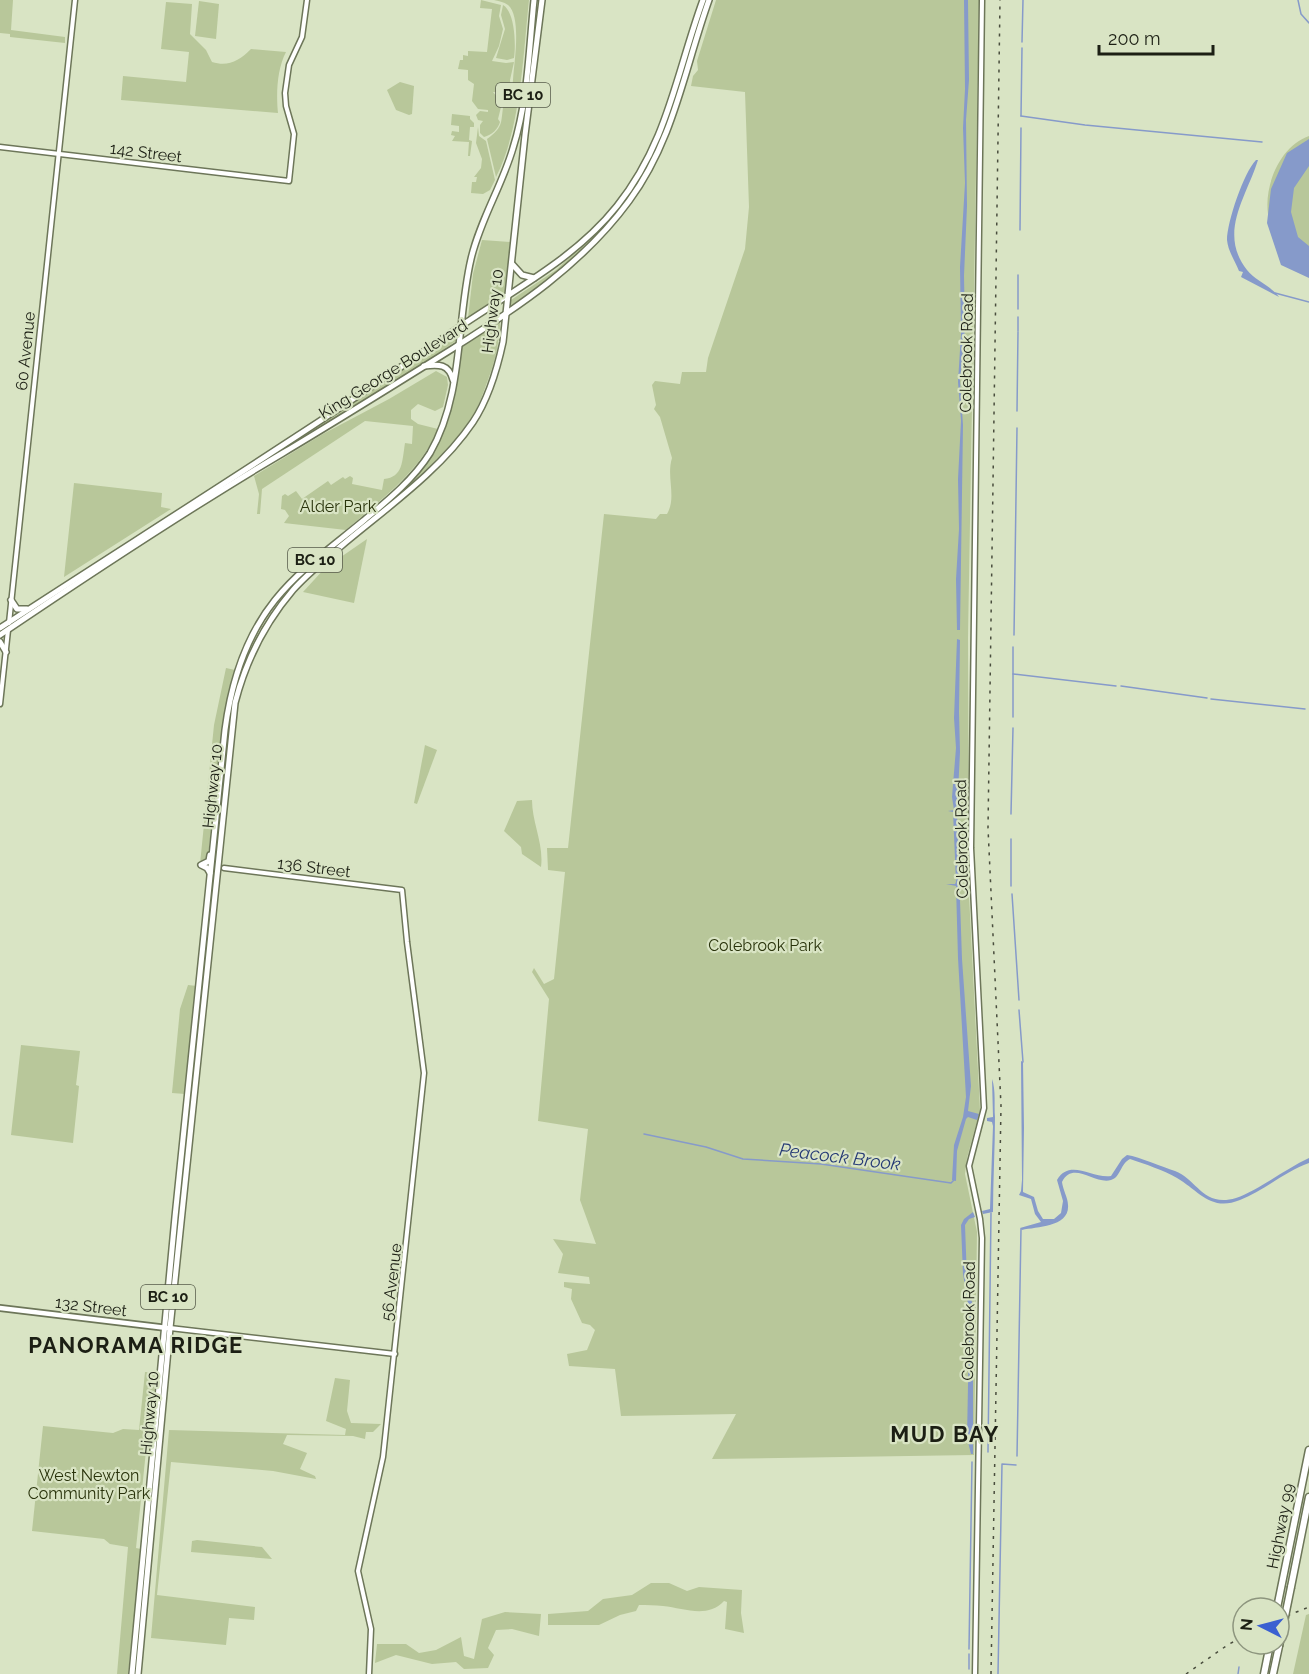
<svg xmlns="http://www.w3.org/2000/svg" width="1309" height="1674" font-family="Raleway,sans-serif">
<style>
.green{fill:#b8c79a}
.water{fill:#869aca}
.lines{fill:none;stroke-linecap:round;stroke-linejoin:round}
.stream{stroke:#869aca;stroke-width:1.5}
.tertiary-casing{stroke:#6d7659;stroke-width:7}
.secondary-casing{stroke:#6d7659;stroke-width:8}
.primary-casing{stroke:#6d7659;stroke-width:8}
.trunk-casing{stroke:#6d7659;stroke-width:8}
.motorway-casing{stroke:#6d7659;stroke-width:9}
.tertiary{stroke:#fff;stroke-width:4}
.secondary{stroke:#fff;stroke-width:4.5}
.primary{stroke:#fff;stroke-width:5}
.trunk{stroke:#fff;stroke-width:5}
.motorway{stroke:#fff;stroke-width:6}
.rail{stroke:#494d3d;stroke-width:1.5;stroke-dasharray:3 6;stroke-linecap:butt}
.motorway-bridge-casing{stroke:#6d7659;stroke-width:9;stroke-linecap:butt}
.motorway-bridge{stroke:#fff;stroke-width:6}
.labels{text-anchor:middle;stroke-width:4.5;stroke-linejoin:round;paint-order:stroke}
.shield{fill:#d9e4c4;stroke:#555a49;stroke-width:1.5}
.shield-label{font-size:15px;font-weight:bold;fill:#1c1f14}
.street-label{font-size:16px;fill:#1c1f14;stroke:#d9e4c4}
.park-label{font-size:16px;fill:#29330b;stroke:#d9e4c4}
.water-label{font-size:18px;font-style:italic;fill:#253a75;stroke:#d9e4c4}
.district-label{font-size:22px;font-weight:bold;letter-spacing:1.5px;fill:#1c1f14;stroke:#d9e4c4}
</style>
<rect width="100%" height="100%" fill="#d9e4c4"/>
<g class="green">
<path d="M 0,0 L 13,0 L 11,30 L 65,37 L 65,43 L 10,37 L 10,34 L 0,33 Z"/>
<path d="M 481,0 L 501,5 L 499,16 L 503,29 L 499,46 L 492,61 L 506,63 L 514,62 L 510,80 L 511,93 L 493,92 L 502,103 L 498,119 L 500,122 C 498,129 492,135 484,137 L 480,133 L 480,125 L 483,121 L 478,120 L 476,115 L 480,111 L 488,112 L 488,110 L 478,109 L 472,101 L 474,84 L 468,80 L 468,70 L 458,69 L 460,60 L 463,60 L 463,55 L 468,56 L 468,51 L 487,52 L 492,9 L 480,8 Z"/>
<path d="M 494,0 L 529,0 C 523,55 521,128 496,177 L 487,139 C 505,126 500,122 504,102 L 514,99 C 514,92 512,86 513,80 C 514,63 522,17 508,5 C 504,2 498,1 494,0 Z"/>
<path d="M 716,0 L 979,0 L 968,638 L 969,895 L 980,1110 L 967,1158 L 965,1174 L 977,1232 L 974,1455 L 712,1459 L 736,1414 L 621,1416 L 615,1369 L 569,1366 L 567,1354 L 587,1350 L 595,1330 L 590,1325 L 582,1323 L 571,1299 L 572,1289 L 564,1287 L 564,1282 L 590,1284 L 589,1277 L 558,1273 L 563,1254 L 553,1239 L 596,1244 L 580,1200 L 588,1129 L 538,1121 L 549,999 L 532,972 L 534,968 L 544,984 L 554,979 L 565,872 L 548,870 L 547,848 L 568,848 L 604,514 L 656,519 L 660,514 L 667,514 C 677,497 666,477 672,458 L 660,417 L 654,409 L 656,405 L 652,385 L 655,381 L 680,384 L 682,372 L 706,372 L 708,358 L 745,249 L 749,207 L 745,92 L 691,86 L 693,76 L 698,70 L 697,61 Z"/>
<path d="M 199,1 L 219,4 L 216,39 L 195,36 Z"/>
<path d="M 166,2 L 192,4 L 190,34 L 206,50 L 212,62 C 228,67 239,61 251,49 L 286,52 C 277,69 276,94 278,113 L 121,100 L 123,76 L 186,82 L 189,52 L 161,49 Z"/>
<path d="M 503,5 C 515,12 516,45 514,58 L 507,60 L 496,58 L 505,29 L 501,15 Z"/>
<path d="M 400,82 L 414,86 L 412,114 L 409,115 L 396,110 L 387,90 Z"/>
<path d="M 452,114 L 470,116 L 470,119 L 474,123 L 474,127 L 470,127 L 469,140 L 472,141 L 470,156 L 468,156 L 469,142 L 452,141 L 455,136 L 451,135 L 452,131 L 459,132 L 459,126 L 451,125 Z"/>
<path d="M 478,127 L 479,136 L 486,141 L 495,180 L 490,190 L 483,194 L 471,193 L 472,182 L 476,182 L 477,177 L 474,177 L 481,168 L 482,159 L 476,143 Z"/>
<path d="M 1309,136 L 1309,275 L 1280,260 C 1276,245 1270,229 1268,214 C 1264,185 1280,146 1309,136 Z"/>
<path d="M 617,210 L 618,211 C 587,249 550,280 510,308 L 511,300 L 556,270 L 596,233 Z"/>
<path d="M 482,240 L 510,242 L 505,294 L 468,318 L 473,274 Z"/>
<path d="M 500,322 C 500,340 495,361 489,377 C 485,387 482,398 477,408 C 457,444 426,470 396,497 C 444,452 455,410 462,347 Z"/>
<path d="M 457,333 L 456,341 L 391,385 L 292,446 L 290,443 Z"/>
<path d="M 436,371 L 447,377 L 448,385 L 443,407 L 435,411 L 418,404 L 411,410 L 411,419 L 418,424 L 438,429 C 420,472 380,500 346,530 L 284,523 L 289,516 L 285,510 L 281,509 L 282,496 L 285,494 L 288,496 L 296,491 L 302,499 L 328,481 L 331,485 L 343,477 L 345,479 L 350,476 L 353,478 L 352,484 L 382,490 L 384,479 C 403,477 402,462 405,443 L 412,444 L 413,426 L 365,421 L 262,489 L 260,514 L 257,514 L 259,494 L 254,476 L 323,434 L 389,399 Z"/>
<path d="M 74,483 L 162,493 L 161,507 L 171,509 L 64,577 Z"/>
<path d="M 367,539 L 354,603 L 303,592 L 325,568 Z"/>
<path d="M 226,668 L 235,670 L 224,715 L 208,856 L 206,861 L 200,864 L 214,725 Z"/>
<path d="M 425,745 L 437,750 L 417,804 L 414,803 Z"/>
<path d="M 532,800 C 532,823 544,844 541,867 L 522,854 L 521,847 L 504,831 L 517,801 Z"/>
<path d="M 188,985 L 197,986 L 185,1094 L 172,1093 L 180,1009 Z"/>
<path d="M 21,1045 L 80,1051 L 76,1085 L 79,1086 L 73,1143 L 11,1135 Z"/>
<path d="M 145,1372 L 156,1373 L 151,1431 L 148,1431 L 136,1548 L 141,1549 L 128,1674 L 117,1674 L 128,1547 L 110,1544 L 104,1539 L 32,1531 L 43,1426 L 113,1433 L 123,1429 L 139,1430 Z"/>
<path d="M 335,1378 L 350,1380 L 347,1411 L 351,1423 L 381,1424 L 373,1432 L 366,1432 L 365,1439 L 353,1436 L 287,1435 L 283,1444 L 307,1453 L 300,1469 L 315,1476 L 316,1479 L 273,1471 L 171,1462 L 157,1595 L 255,1607 L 254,1620 L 229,1618 L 226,1645 L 151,1638 L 169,1430 L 345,1435 L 346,1429 L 326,1421 Z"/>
<path d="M 197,1540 L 262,1547 L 272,1559 L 191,1552 L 192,1541 Z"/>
<path d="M 651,1583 L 669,1583 L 687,1591 L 699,1587 L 742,1590 L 741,1613 L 744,1633 L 725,1629 L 727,1602 L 724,1601 C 707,1619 684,1608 663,1606 C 655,1605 647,1605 639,1605 L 636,1611 L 620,1615 L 599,1625 L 548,1625 L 548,1614 L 588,1611 L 603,1599 L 632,1595 Z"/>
<path d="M 505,1612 L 541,1614 L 539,1636 L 512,1629 L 496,1630 L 488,1648 L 494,1655 L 488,1668 L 464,1669 L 456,1662 L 432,1664 L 396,1655 L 375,1663 L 377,1644 L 406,1644 L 419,1653 L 436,1650 L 461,1637 L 464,1656 L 474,1659 L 482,1619 Z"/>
<path d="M 1309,1614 L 1309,1674 L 1293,1674 L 1306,1615 Z"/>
</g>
<g class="water">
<path d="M 964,0 L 968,0 L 969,80 L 966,120 L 967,206 L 964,276 L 965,328 L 960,381 L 963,425 L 960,630 L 957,630 L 956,579 L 959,529 L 958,479 L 961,421 L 958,382 L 961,334 L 960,267 L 965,183 L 963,128 L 965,89 Z"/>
<path d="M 1309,139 L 1309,166 L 1294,188 L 1291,212 L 1298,237 L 1309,246 L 1309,278 L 1281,265 L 1267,223 L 1271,189 L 1287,153 Z"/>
<path d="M 1256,160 L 1258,160 C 1246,198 1218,233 1247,270 C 1256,281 1271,286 1279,297 L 1241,277 L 1243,272 L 1239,271 C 1235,261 1228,251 1227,240 C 1227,222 1244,172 1256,160 Z"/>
<path d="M 957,639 L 960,640 L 959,712 L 960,752 L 957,813 L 962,959 L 971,1086 L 968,1111 L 979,1114 L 977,1120 L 968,1117 L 966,1119 L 957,1151 L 956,1181 L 952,1180 L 954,1145 L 963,1117 L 966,1097 L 958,958 L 956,886 L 946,884 L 955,884 L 956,882 L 953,812 L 948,811 L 954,810 L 952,797 L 956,748 L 954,718 Z"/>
<path d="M 1021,1061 L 1023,1062 L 1024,1128 L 1023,1192 L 1034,1197 L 1038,1211 L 1043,1219 L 1054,1219 L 1061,1213 L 1063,1201 L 1057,1180 C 1070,1158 1092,1179 1111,1176 L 1122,1159 L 1127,1155 C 1140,1157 1162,1167 1175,1171 C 1197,1179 1203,1208 1236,1198 C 1259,1190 1285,1169 1309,1158 L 1309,1163 C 1284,1172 1265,1190 1240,1200 C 1211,1212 1199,1191 1177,1178 C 1163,1170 1145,1164 1130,1159 C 1120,1164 1121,1177 1111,1180 C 1095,1185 1073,1160 1062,1182 C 1063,1190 1068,1198 1068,1205 C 1070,1227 1037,1227 1022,1230 L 1020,1228 L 1041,1222 L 1035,1214 L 1031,1199 L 1019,1195 L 1021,1191 L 1022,1180 Z"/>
<path d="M 992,1079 C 996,1090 994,1105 995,1117 C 995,1148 993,1180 993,1212 L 983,1214 L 982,1211 L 990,1209 L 993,1126 L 992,1122 L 987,1121 L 987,1118 L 993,1117 Z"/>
<path d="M 973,1212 L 975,1217 L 969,1219 L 965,1225 L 967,1279 L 969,1293 L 973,1305 L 972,1323 L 969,1323 L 970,1308 L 967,1306 L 968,1304 L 963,1274 L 961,1225 L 964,1219 Z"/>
<path d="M 969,1332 L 972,1332 L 973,1341 L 973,1454 L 971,1454 L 967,1438 Z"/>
</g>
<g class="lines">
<g class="stream">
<path d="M 1298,0 L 1301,14 L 1309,23"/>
<path d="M 1022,42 L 1023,0"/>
<path d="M 1021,116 L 1085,125 L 1262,142"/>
<path d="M 1021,116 L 1022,48"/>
<path d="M 1020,230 L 1021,128"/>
<path d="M 1275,293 L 1309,302"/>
<path d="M 1018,309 L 1018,275"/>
<path d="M 1018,331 L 1018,317"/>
<path d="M 1017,411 L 1018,332"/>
<path d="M 1014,635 L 1017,428"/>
<path d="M 1013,674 L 1116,686"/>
<path d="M 1121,686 L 1207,698"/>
<path d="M 1211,699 L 1305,709"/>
<path d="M 1013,717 L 1013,647"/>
<path d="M 1011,814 L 1013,728"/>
<path d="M 1011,839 L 1011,886"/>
<path d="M 1012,894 L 1019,1000"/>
<path d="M 1019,1010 L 1023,1062"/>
<path d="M 644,1134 L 706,1147 L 743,1159 L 821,1164 L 951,1183 L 954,1180"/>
<path d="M 988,1452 L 991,1213"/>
<path d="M 1017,1456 L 1021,1229"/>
<path d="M 969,1649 L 972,1462"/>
<path d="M 969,1654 L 969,1669"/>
<path d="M 998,1674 L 1002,1464 L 1016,1465"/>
<path d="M 1238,1674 L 1239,1667"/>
</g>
<defs>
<g id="tertiary">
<path d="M 0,147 L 289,181 L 294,134 L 286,106 L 285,93 L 289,65 L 302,37 L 307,0"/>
<path d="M 9,623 L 75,0"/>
<path d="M 0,704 L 8,630"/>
<path d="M 224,868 L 402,890 L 407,942 L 424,1073 L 383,1457 L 358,1571 L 371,1629 L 369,1674"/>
<path d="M 170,1328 L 395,1354"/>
<path d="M 975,1674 L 982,1238 L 980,1219 L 969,1166 L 984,1108 L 971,848 L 982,0"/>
</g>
<path id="secondary" d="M 0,1308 L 167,1328"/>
<g id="primary">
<path d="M 11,600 L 17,609 L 27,609"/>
<path d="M 0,628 C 152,529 306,433 455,330 C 510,292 574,260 617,206 C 668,142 676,74 703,0"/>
<path d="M 0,635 C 93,572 187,510 283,453 C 340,419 396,384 452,349 C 517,308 583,264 629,201 C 674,140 684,70 709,0"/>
<path d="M 0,642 L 6,652"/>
</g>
<g id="trunk">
<path d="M 512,264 L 522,275 L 534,278"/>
<path d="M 424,366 C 439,364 449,364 453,380"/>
<path d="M 210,855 L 209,861 L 201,865 L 207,868 L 210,873"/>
<path d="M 132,1674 L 175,1217 L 225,730 C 231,684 246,636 275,600 C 300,569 333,546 363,521 C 387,501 413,480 430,453 C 464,394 456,323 471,259 C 480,220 502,186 513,148 C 528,101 529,49 534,0"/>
<path d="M 138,1674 L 170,1328 L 235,703 C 246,660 264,624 293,590 C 307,574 324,561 340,547 C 385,509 440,471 473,422 C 489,398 497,370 503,342 L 525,135 L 542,0"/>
</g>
<g id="motorway">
<path d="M 1291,1587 L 1309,1497"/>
<path d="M 1277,1608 L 1309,1450"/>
<path d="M 1264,1674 L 1270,1644"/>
<path d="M 1273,1674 L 1279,1646"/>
</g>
</defs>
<use href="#tertiary" class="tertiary-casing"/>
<use href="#secondary" class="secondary-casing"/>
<use href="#primary" class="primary-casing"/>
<use href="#trunk" class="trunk-casing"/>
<use href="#motorway" class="motorway-casing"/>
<use href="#tertiary" class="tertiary"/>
<use href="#secondary" class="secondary"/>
<use href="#primary" class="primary"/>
<use href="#trunk" class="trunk"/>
<use href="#motorway" class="motorway"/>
<g class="rail">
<path d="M 1279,1619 L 1309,1607"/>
<path d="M 991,1674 L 1001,1106 L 988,828 L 1000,0"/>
<path d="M 1186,1674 L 1229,1644 L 1243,1637"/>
</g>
<defs>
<path id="motorway-bridge" d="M 1279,1646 L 1291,1587"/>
</defs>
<use href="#motorway-bridge" class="motorway-bridge-casing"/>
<use href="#motorway-bridge" class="motorway-bridge"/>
</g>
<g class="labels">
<g class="shield">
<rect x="496" y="83" width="54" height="24" rx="4.5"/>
<rect x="288" y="548" width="54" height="24" rx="4.5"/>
<rect x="141" y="1285" width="54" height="24" rx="4.5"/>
</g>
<g class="shield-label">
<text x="523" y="100">BC 10</text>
<text x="315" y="565">BC 10</text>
<text x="168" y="1302">BC 10</text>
</g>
<g class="street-label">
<text transform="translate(146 152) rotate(7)" y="6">142 Street</text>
<text transform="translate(492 311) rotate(-83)" y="6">Highway 10</text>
<text transform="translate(25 351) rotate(-84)" y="6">60 Avenue</text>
<text transform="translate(966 353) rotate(-89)" y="6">Colebrook Road</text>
<text transform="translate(393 369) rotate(-32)" y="6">King George Boulevard</text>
<text transform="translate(212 786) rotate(-84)" y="6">Highway 10</text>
<text transform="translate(961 839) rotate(-91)" y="6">Colebrook Road</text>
<text transform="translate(314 867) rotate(7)" y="6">136 Street</text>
<text transform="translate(391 1282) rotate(-83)" y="6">56 Avenue</text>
<text transform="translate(91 1306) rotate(7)" y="6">132 Street</text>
<text transform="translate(968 1321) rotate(-89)" y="6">Colebrook Road</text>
<text transform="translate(149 1413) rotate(-85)" y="6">Highway 10</text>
<text transform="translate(1280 1526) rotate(-79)" y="6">Highway 99</text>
</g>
<g class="park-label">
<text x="338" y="512">Alder Park</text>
<text x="765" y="951">Colebrook Park</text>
<text x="89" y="1481">West Newton<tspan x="89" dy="18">Community Park</tspan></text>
</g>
<g class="water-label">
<text transform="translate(840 1157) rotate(7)" y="6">Peacock Brook</text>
</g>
<g class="district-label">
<text x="136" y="1353">PANORAMA RIDGE</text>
<text x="945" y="1442">MUD BAY</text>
</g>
</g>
<g transform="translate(1261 1626) rotate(276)"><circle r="28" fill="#d9e4c4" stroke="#8d957e" stroke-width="1.5"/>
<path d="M0-4.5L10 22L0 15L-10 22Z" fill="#3b60d1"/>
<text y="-9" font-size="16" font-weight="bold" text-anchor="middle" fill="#1c1f14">N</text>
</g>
<path d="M1099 45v9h114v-9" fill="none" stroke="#1c1f14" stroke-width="3"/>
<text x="1108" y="45" font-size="18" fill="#1c1f14" stroke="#d9e4c4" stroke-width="4.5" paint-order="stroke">200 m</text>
</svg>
